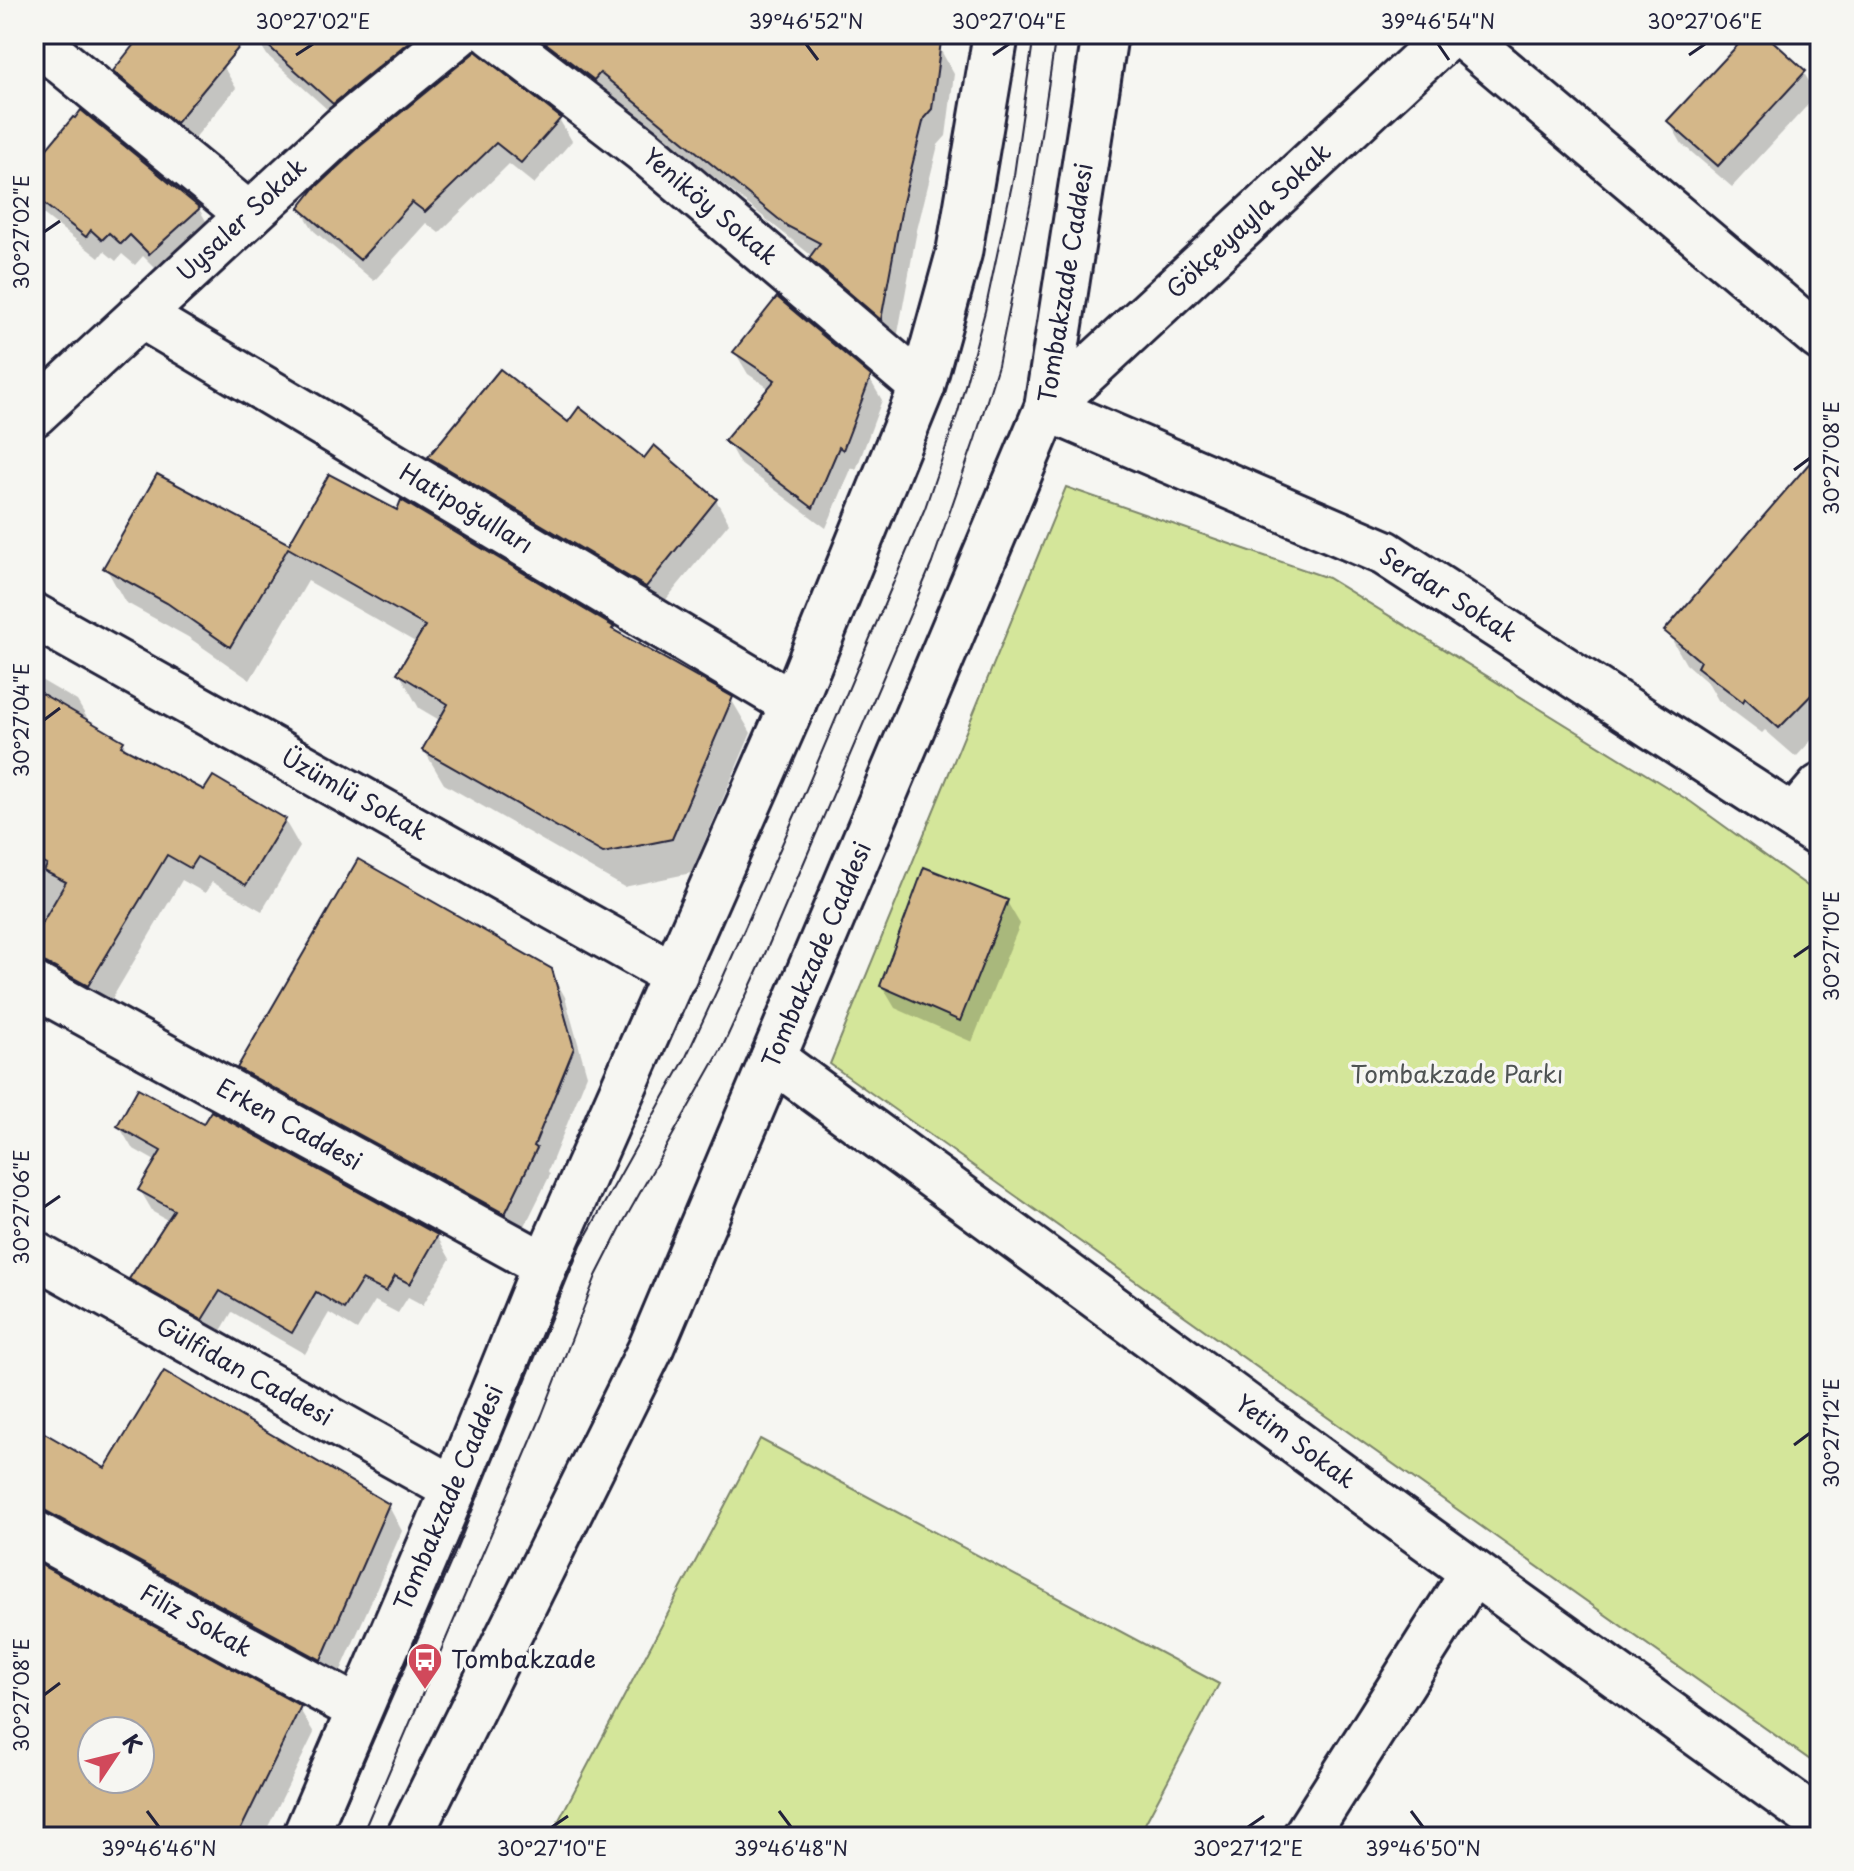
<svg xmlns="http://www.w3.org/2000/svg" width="1854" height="1871" font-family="'Playpen Sans',sans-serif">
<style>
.green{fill:#d4e69a;stroke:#7b846a;stroke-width:2}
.shadow{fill:#0003;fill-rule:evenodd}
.building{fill:#d4b789;stroke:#22223b;stroke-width:2;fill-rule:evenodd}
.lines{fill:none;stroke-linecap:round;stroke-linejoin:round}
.minor-casing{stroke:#22223b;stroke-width:50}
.major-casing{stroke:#22223b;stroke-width:50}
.minor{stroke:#f6f6f2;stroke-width:44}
.major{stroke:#f6f6f2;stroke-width:44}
.tram{stroke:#22223b;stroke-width:2}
.ticks{fill:none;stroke:#22223b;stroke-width:3}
.labels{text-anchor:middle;stroke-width:7;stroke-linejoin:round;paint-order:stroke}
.street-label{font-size:24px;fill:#22223b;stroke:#f6f6f2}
.park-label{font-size:24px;fill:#4e5353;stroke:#f6f6f2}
.poi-label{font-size:24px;fill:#22223b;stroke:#f6f6f2;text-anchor:start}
.neatline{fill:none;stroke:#22223b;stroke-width:3}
.ticks-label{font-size:20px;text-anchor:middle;fill:#22223b}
</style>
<rect width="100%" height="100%" fill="#f6f6f2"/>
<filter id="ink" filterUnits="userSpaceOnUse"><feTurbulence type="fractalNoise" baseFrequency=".0125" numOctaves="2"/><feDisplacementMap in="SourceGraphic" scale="16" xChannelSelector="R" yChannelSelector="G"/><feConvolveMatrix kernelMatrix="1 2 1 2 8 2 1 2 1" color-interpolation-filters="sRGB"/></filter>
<g filter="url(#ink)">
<g class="green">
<path d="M 1066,487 L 1328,578 L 1691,802 L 1820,895 L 1820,1767 L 830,1064 Z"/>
<path d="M 760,1439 L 1219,1684 L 1138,1837 L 550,1837 Z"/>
</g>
<g class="shadow">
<path d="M 145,34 L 185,34 L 223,66 L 236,88 L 190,144 L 128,93 L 115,71 Z"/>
<path d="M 254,34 L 923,34 L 939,47 L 954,74 L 946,136 L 938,145 L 917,230 L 896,344 L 826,284 L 812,256 L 616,98 L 610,105 L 483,36 L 349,129 L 267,55 Z"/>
<path d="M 1751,34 L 1763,34 L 1804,73 L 1817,95 L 1732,187 L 1682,144 L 1669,122 Z"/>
<path d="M 559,119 L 572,141 L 534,184 L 509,164 L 439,233 L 426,223 L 374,281 L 314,231 L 301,209 Z"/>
<path d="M 34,167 L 199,209 L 212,231 L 162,275 L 143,256 L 135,265 L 122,254 L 116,261 L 104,251 L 99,258 L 34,207 Z"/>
<path d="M 735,352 L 869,378 L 882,400 L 856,470 L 852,467 L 826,528 L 739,463 L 727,441 L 770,389 L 748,374 Z"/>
<path d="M 568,424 L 645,461 L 716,500 L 729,523 L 659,608 L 443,480 L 430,458 Z"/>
<path d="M 1820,454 L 1820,731 L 1796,757 L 1765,730 L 1762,733 L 1718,700 L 1709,684 L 1686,664 L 1667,631 Z"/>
<path d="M 290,546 L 613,628 L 615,632 L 731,699 L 751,733 L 691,873 L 624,887 L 444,784 L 424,750 L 441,721 L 419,708 L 399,673 L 417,643 L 308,581 L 250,680 L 188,637 L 125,602 L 106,568 Z"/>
<path d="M 34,676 L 77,701 L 90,723 L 123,742 L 128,752 L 205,793 L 214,779 L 285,821 L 300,847 L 262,911 L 212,882 L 205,893 L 182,880 L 104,1012 L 34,979 Z"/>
<path d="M 1007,902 L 1020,924 L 972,1042 L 895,1008 L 882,986 Z"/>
<path d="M 550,970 L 565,997 L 587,1075 L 548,1171 L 550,1175 L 519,1238 L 254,1093 L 239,1068 Z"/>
<path d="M 119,1126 L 204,1127 L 437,1236 L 450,1259 L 423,1305 L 408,1297 L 398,1313 L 375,1301 L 357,1330 L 329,1313 L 305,1354 L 232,1312 L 215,1341 L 145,1301 L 132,1279 L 169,1221 L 153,1212 L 140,1190 L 157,1162 L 132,1148 Z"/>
<path d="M 34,1430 L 106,1471 L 388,1505 L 402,1531 L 335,1684 L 34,1538 Z"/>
<path d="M 34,1564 L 299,1708 L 314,1733 L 263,1837 L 34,1837 ZM 92,1731 L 140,1731 L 140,1779 L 92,1779 Z"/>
</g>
<g class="building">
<path d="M 142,34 L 250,34 L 176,123 L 113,71 Z"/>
<path d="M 255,34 L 418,34 L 333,104 Z"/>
<path d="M 534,34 L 942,34 L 932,109 L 924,118 L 903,202 L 881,320 L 809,258 L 820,243 L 787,226 L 600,73 L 594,80 Z"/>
<path d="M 1748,34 L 1765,34 L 1806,71 L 1718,166 L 1667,121 Z"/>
<path d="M 476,51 L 561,118 L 521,163 L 496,143 L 425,212 L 412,202 L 360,260 L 299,208 L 314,189 L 359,147 Z"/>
<path d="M 81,110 L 200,208 L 149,254 L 130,235 L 121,244 L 109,233 L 102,240 L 91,230 L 86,237 L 34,196 L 34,164 L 73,117 L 75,118 Z"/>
<path d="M 777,297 L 871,376 L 843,450 L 839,447 L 813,508 L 724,441 L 775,380 L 733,352 Z"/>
<path d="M 500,369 L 568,422 L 579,407 L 644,458 L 654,445 L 717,499 L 646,587 L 428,457 Z"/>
<path d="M 1820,451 L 1820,686 L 1779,728 L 1745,698 L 1743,702 L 1697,667 L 1700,661 L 1664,631 Z"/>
<path d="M 157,474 L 289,544 L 329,474 L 397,510 L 401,500 L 614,627 L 612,629 L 733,697 L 672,839 L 603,853 L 422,750 L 448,704 L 397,673 L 425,626 L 288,548 L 230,647 L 167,603 L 103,568 Z"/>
<path d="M 34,689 L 124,741 L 121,746 L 204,790 L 213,776 L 286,819 L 246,885 L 197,857 L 190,868 L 167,855 L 88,986 L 46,963 L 34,960 L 34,937 L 66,882 L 44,871 L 47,865 L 34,858 Z"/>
<path d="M 358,859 L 552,969 L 574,1048 L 534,1146 L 537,1148 L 505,1214 L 237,1068 Z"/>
<path d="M 924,867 L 1008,900 L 960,1021 L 880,986 Z"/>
<path d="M 138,1088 L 203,1124 L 211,1111 L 438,1235 L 410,1284 L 395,1276 L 386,1292 L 362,1280 L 344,1309 L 316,1292 L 292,1333 L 220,1291 L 202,1320 L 129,1279 L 174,1210 L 138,1190 L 161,1151 L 117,1126 Z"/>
<path d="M 164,1371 L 389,1504 L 321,1660 L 46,1511 L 34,1508 L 34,1427 L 105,1468 Z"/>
<path d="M 34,1561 L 301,1706 L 237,1837 L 34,1837 ZM 92,1731 L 140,1731 L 140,1779 L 92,1779 Z"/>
</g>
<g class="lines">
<defs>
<g id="minor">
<path d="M 493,34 L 642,149 L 922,387"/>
<path d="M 1450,34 L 1047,408 L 1385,553 L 1820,835"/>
<path d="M 1460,34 L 1820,338"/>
<path d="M 34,39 L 249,215"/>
<path d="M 140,315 L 793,704"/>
<path d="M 34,414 L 343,128 L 458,34"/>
<path d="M 34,616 L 675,975"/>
<path d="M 1795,816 L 1820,787"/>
<path d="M 34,985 L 545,1265"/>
<path d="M 773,1059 L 1411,1527 L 1820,1822"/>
<path d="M 34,1254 L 454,1489"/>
<path d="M 34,1533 L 358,1709"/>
<path d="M 1305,1837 L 1473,1572"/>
</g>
<g id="major">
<path d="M 305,1837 L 454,1489 L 545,1265 L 793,704 L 922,387 L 959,253 L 996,34"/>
<path d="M 409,1837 L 650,1350 L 1047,408 L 1105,34"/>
</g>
</defs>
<use href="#minor" class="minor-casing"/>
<use href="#major" class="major-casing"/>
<use href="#minor" class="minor"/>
<use href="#major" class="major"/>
<g class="tram">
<path d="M 331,1837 L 454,1555 L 581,1245 L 685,1059 L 720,984 L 799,806 L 925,508 L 958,412 L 985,311 L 1014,175 L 1034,34"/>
<path d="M 361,1837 L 542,1415 L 596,1276 L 624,1221 L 722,1048 L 761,963 L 932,563 L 975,439 L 998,365 L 1031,201 L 1056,34"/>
</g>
</g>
</g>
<path class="ticks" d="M 806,44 L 818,60M 1438,44 L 1449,60M 296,55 L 313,44M 993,55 L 1009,44M 1689,55 L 1705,44M 44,232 L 60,221M 1794,470 L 1810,458M 44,720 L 60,708M 1794,957 L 1810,946M 44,1207 L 60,1196M 1794,1445 L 1810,1433M 44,1695 L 60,1683M 147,1811 L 159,1827M 779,1811 L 791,1827M 1411,1811 L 1423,1827M 552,1827 L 568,1816M 1248,1827 L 1264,1816"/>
<defs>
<symbol id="bus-pin" viewBox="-11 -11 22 30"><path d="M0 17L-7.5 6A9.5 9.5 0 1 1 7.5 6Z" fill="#d1495b" stroke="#f6f6f2"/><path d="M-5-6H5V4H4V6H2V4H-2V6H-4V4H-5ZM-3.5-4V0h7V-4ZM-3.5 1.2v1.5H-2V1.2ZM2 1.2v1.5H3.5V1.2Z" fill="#fff"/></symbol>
</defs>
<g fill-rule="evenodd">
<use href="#bus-pin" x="405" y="1640" width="40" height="54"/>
</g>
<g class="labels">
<g class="street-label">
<text transform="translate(710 207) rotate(40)" y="8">Yeniköy Sokak</text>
<text transform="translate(242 220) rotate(-43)" y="8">Uysaler Sokak</text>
<text transform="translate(1249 221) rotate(-43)" y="8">Gökçeyayla Sokak</text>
<text transform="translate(1066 283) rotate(-81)" y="8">Tombakzade Caddesi</text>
<text transform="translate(466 509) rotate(31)" y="8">Hatipoğulları</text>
<text transform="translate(1448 595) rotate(32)" y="8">Serdar Sokak</text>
<text transform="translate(354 795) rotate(29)" y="8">Üzümlü Sokak</text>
<text transform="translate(817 955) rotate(-67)" y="8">Tombakzade Caddesi</text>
<text transform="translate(289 1125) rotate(29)" y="8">Erken Caddesi</text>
<text transform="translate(244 1372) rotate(29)" y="8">Gülfidan Caddesi</text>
<text transform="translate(1295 1442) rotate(36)" y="8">Yetim Sokak</text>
<text transform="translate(449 1498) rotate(-67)" y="8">Tombakzade Caddesi</text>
<text transform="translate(196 1621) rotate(29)" y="8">Filiz Sokak</text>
</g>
<g class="park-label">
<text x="1457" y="1083">Tombakzade Parkı</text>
</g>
<g class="poi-label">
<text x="451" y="1668">Tombakzade</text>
</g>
</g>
<rect width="1854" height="1871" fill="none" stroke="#f6f6f2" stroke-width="88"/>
<g transform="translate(116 1755) rotate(55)"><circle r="38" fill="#f6f6f2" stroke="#a1a1a9" stroke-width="2"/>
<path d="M0-6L14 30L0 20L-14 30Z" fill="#d1495b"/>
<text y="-12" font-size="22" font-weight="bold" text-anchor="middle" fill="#22223b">K</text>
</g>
<rect x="44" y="44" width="1766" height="1783" class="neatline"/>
<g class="ticks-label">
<text x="313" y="29">30°27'02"E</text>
<text x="806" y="29">39°46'52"N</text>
<text x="1009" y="29">30°27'04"E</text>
<text x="1438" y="29">39°46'54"N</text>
<text x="1705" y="29">30°27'06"E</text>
<text transform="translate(22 232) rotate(-90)" y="7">30°27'02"E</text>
<text transform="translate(1832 458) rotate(-90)" y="7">30°27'08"E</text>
<text transform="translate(22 720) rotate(-90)" y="7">30°27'04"E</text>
<text transform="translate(1832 946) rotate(-90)" y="7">30°27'10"E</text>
<text transform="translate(22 1207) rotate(-90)" y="7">30°27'06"E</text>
<text transform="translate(1832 1433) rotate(-90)" y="7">30°27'12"E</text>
<text transform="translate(22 1695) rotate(-90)" y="7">30°27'08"E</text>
<text x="159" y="1856">39°46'46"N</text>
<text x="552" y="1856">30°27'10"E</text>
<text x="791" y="1856">39°46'48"N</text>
<text x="1248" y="1856">30°27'12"E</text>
<text x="1423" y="1856">39°46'50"N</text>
</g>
</svg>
